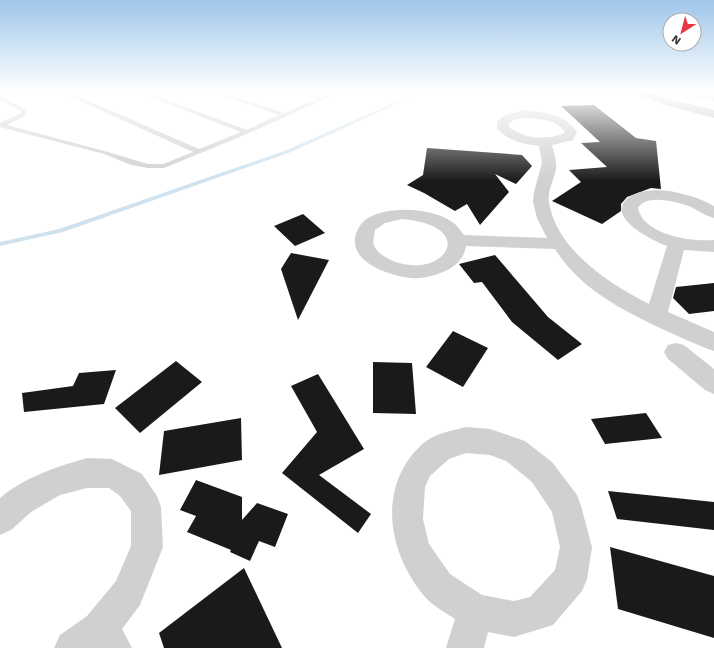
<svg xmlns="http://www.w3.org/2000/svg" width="714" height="648" font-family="'Work Sans',sans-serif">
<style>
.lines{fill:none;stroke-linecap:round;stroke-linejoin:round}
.stream{fill:#cfe2ee;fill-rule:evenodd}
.building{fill:#1a1a1a}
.lane{fill:#d0d0d0;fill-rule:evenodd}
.street{fill:#d0d0d0;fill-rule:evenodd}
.secondary{fill:#bdbdbd;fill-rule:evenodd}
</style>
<rect width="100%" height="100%" fill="#fff"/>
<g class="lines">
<path class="stream" d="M 423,90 L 428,90 L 291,152 L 63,232 L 0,246 L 0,242 L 59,229 L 287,150 Z"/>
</g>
<g class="building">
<path d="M 594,105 L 636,138 L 656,141 L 661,189 L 651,188 L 627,197 L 621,204 L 621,211 L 602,224 L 552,201 L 581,182 L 569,170 L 607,167 L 581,143 L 600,142 L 561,106 Z"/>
<path d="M 427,148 L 522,155 L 532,166 L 516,184 L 495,174 L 509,192 L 480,225 L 467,204 L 455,211 L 424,193 L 407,185 L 423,175 Z"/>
<path d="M 303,214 L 325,233 L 295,246 L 274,226 Z"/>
<path d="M 291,253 L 329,260 L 298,320 L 281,269 Z"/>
<path d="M 495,255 L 548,317 L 582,344 L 558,360 L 512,322 L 482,282 L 474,283 L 459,264 Z"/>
<path d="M 714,283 L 714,311 L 689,314 L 673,298 L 676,287 Z"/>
<path d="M 453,331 L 488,348 L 463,387 L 426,367 Z"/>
<path d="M 176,361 L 202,382 L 140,433 L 115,408 Z"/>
<path d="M 373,362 L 412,363 L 416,414 L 373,413 Z"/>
<path d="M 116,370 L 104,404 L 24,412 L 22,393 L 73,386 L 79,373 Z"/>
<path d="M 318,374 L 364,449 L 319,475 L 371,514 L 358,533 L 282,473 L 317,432 L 291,386 Z"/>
<path d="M 646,413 L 662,438 L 605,444 L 591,419 Z"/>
<path d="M 241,418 L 242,460 L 159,475 L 164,431 Z"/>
<path d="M 196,480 L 242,497 L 242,520 L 257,503 L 288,514 L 275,547 L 259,541 L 250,561 L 230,552 L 231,550 L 187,532 L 196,516 L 180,510 Z"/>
<path d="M 608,491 L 714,502 L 714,530 L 617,519 Z"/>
<path d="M 610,547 L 714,576 L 714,638 L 618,609 Z"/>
<path d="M 244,568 L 282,648 L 164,648 L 159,633 Z"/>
</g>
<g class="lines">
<g class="lane">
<path d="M 56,90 L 64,90 L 199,149 L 241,132 L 132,90 L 140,90 L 247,130 L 279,115 L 206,90 L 215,90 L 284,113 L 316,99 L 281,90 C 295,90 307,97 320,97 C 328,97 335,90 345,90 L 242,136 L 164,168 L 148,168 L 131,165 L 104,154 L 0,127 L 0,123 L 20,114 L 21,111 L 0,100 L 0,96 L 27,110 L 25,116 L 7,125 L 108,152 L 148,164 L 163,164 L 193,152 Z"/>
<path d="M 689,90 L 695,90 L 694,91 L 701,95 L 714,97 L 714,101 L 697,97 L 689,93 Z"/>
</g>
<g class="street">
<path d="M 524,110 C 545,112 565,114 577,132 L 573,140 L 552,145 C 554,153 557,161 556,169 C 554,180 547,191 549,202 C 556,250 610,284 649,304 L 667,246 C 653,241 604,217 628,198 C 650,182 693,194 714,206 L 714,218 C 706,216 699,211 691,207 C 679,202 646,193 638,208 C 643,235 692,242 714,240 L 714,252 L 684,250 L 668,312 L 714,332 L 714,351 C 699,346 685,339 671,333 C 628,313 581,291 555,249 L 466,246 C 464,259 455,267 443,272 C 433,276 422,279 410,278 C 392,276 353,264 355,240 C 355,233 359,226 364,221 C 384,204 437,207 456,225 C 459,228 461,232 464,235 L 547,238 L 537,218 L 533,202 L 534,192 L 542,163 L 539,146 C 525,145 506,140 497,128 L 497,122 L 505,115 ZM 524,118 C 538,119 556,119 565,132 L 563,134 C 544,140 526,139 509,127 L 509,123 L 516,119 ZM 402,219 C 481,226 444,281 393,261 C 384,257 376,252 373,243 L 375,230 L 385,223 Z"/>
<path d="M 676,343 L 684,345 L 714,369 L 714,394 L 705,390 L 668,359 L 664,352 L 668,345 Z"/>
<path d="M 466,427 L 490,429 L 525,441 L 552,462 L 577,495 L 581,506 L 592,547 L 587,579 L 582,591 L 553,625 L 514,637 L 488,632 L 484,648 L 446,648 L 455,619 C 446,613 433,606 425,597 C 395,562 380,509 404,467 C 410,456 420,444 431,438 C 441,432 455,430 466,427 ZM 466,453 L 490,455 L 506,461 L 532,482 L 552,512 L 560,547 L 555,570 L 530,597 L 514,601 L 482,595 L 450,574 L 429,544 L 423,519 L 425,487 L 430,476 L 449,459 Z"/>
<path d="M 87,458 L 112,459 L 142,474 L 157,496 L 161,507 L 163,547 L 140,605 L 122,629 L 132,648 L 54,648 L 60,635 L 87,616 L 116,581 L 131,546 L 131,511 L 120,496 L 109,488 L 87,488 L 60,495 L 31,512 L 11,530 L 0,535 L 0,498 C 25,477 56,467 87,458 Z"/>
</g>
<path class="secondary" d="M 627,90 L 643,90 L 677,101 L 714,110 L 714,118 L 669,106 L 628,92 Z"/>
</g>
<linearGradient id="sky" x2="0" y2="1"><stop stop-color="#9ec6ea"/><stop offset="0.5" stop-color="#fff"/><stop offset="1" stop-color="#fff" stop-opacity="0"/></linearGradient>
<rect width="714" height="181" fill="url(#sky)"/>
<g transform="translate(682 32) rotate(216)"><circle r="19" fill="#ffffff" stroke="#adadad"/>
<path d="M0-3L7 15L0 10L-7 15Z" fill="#e63946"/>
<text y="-6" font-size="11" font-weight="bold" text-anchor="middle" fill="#333333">N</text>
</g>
</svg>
